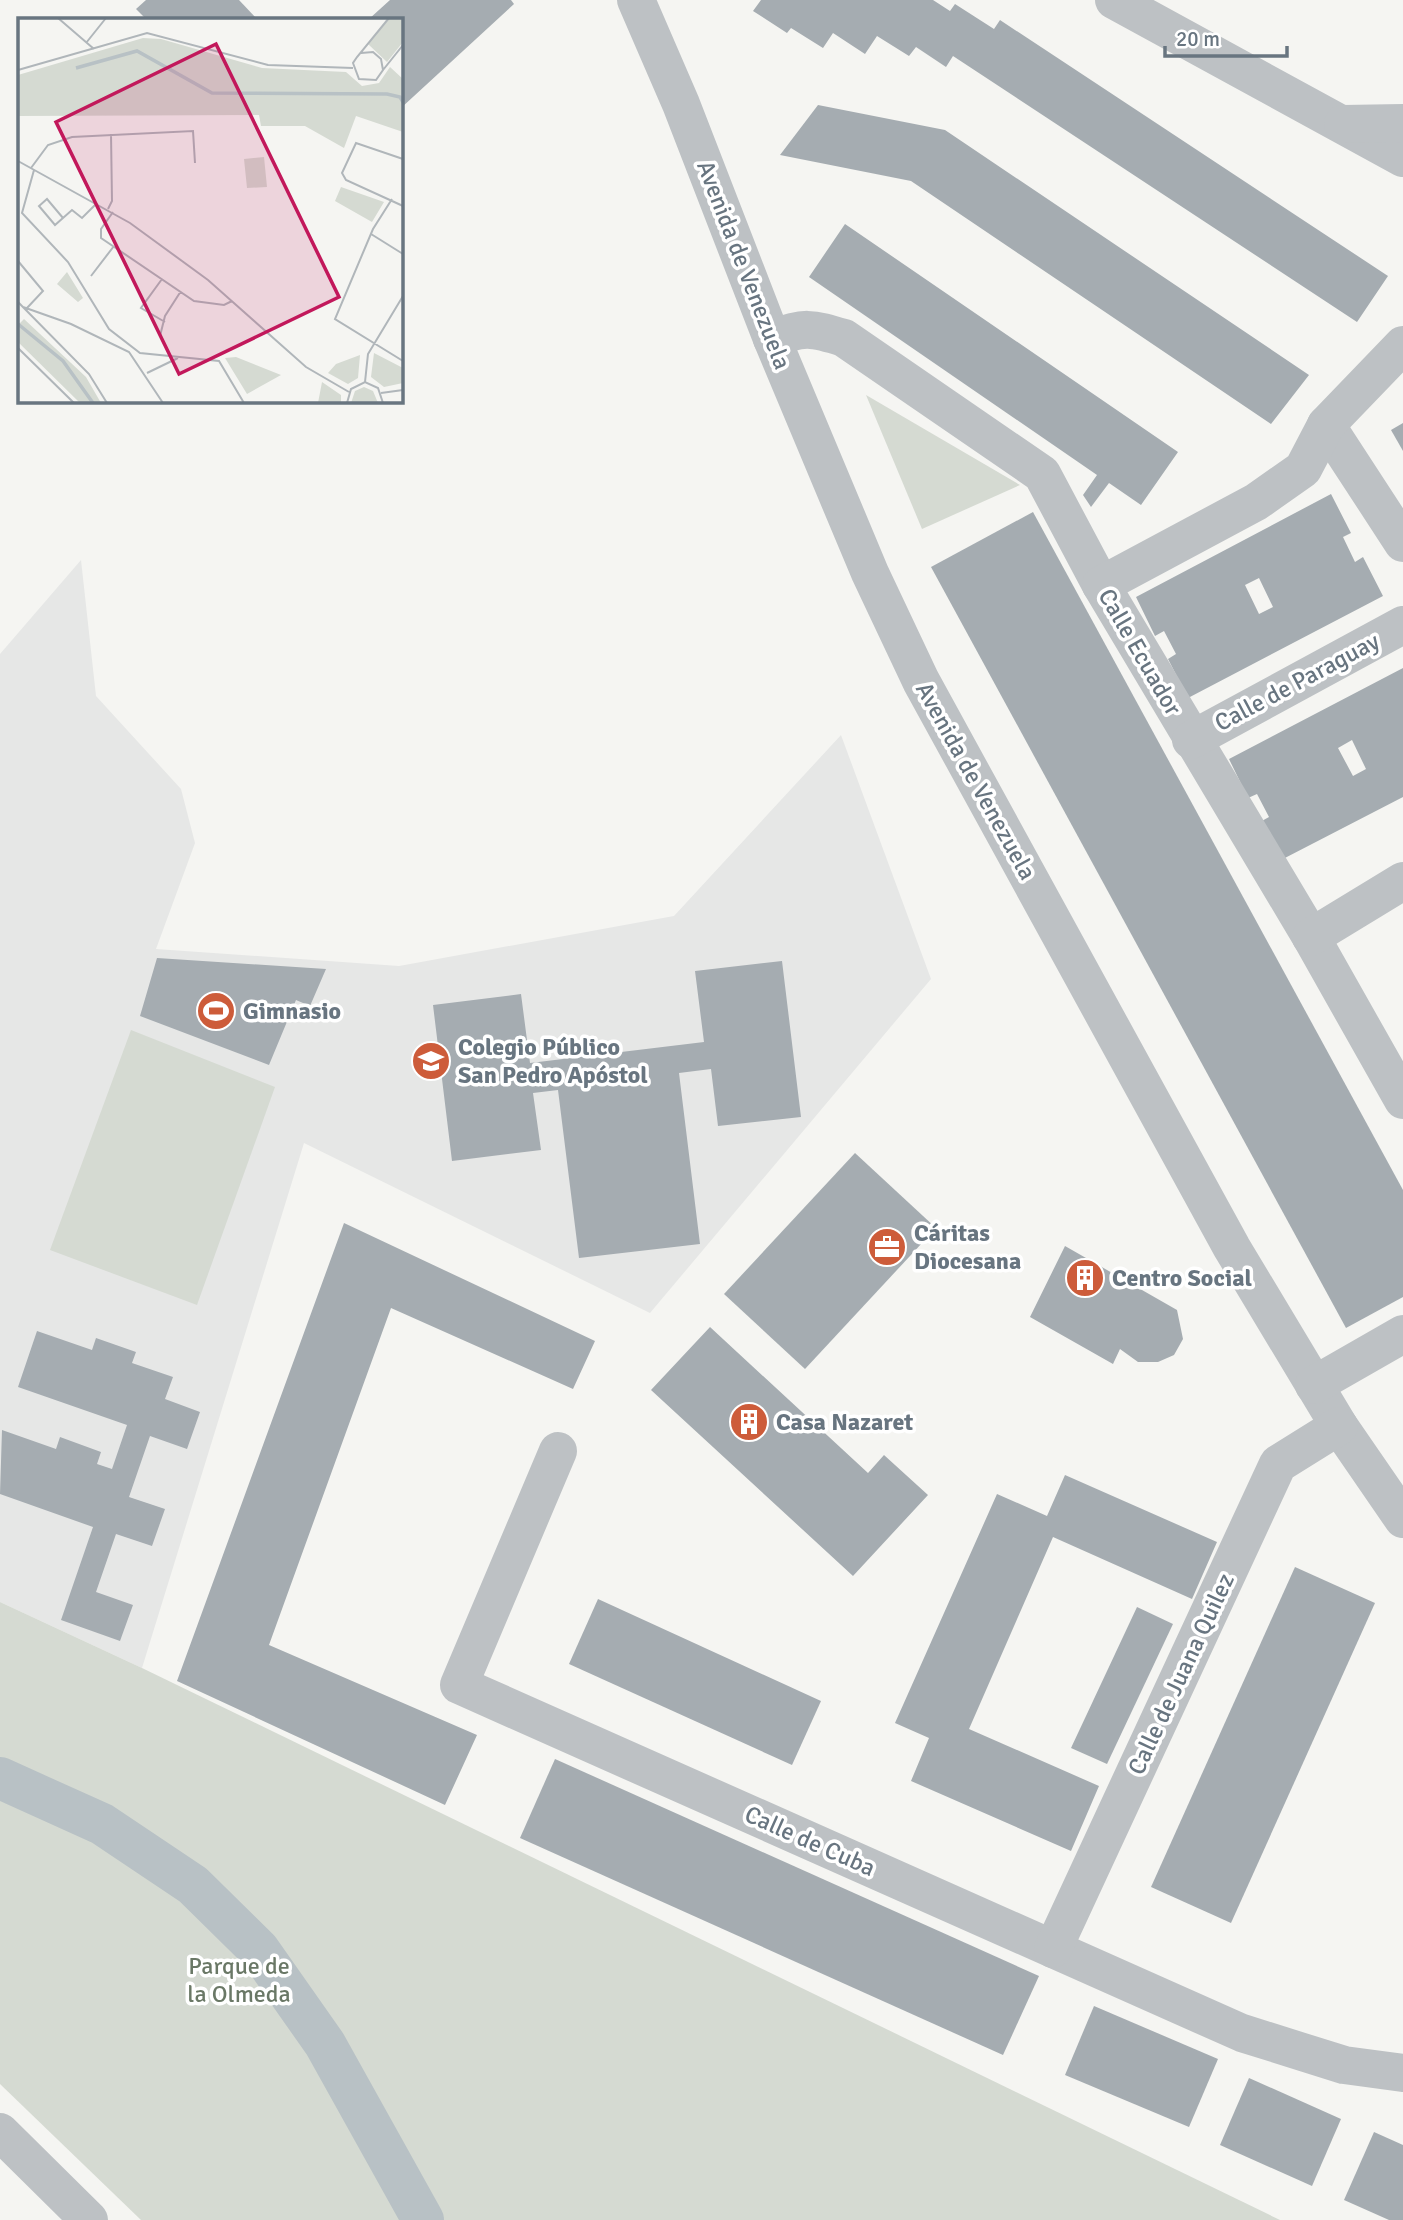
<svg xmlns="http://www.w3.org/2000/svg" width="1403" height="2220" font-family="Signika,sans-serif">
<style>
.built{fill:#e6e7e6}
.green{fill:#d5dad2}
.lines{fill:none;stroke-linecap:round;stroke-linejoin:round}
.canal{stroke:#b8c1c5;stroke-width:42}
.building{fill:#a5acb1;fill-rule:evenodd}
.minor{stroke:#bdc1c4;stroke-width:38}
.labels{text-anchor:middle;stroke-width:7;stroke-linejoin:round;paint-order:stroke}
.street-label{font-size:24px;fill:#687580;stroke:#fff}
.poi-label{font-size:24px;font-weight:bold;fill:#687580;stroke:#fff;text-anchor:start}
.park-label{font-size:24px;fill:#6a7866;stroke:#fff}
.inset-river{fill:none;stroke:#b8c1c5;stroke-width:3.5}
.inset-road{fill:none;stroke:#b0b6ba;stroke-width:2}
.view{fill:#c2185b;fill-opacity:0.15;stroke:#c2185b;stroke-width:3.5}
.inset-edge{fill:none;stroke:#687580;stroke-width:3.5}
</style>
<rect width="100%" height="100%" fill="#f5f5f2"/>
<path class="built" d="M 81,560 L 96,696 L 181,789 L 195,843 L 156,949 L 399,966 L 674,916 L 841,735 L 931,979 L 650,1313 L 304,1143 L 142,1668 L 0,1602 L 0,654 Z"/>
<g class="green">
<path d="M 866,395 L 1020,485 L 922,529 Z"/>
<path d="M 131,1030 L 275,1087 L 197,1305 L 50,1250 Z"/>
<path d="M 0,1602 L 142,1668 L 1280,2220 L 141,2220 L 0,2084 Z"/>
</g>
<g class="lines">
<path class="canal" d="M 0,1778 L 102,1824 L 193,1885 L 259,1950 L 325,2044 L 423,2220"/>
</g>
<g class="building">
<path d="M 146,0 L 239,0 L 257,19 L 146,19 L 136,9 Z"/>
<path d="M 390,0 L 511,0 L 514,4 L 401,108 L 401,19 L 369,19 Z"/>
<path d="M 761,0 L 933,0 L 950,11 L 955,4 L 994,29 L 1000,20 L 1388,276 L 1357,322 L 953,56 L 946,67 L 916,47 L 909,56 L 877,36 L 865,54 L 833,33 L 823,48 L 791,28 L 787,33 L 753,11 Z"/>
<path d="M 818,105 L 945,130 L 1309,375 L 1271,424 L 911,181 L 780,155 Z"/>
<path d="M 845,224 L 1178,452 L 1141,505 L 1109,483 L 1091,507 L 1083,495 L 1097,475 L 809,277 Z"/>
<path d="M 1403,423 L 1403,451 L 1391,430 Z"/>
<path d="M 1331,494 L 1351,533 L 1343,537 L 1355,562 L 1363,557 L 1383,596 L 1188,698 L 1168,659 L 1176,654 L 1164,631 L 1155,636 L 1136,597 ZM 1259,578 L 1273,607 L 1259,614 L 1245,585 Z"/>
<path d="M 1033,512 L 1403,1190 L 1403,1297 L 1346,1328 L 931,567 Z"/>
<path d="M 1403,668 L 1403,797 L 1281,860 L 1260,822 L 1269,817 L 1257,794 L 1248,798 L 1229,759 ZM 1352,740 L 1366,769 L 1353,776 L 1338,748 Z"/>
<path d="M 157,958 L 326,969 L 310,1006 L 296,1000 L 269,1065 L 140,1016 Z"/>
<path d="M 782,961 L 801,1117 L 718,1126 L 711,1069 L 679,1073 L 700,1244 L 579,1258 L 558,1090 L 533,1093 L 541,1150 L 452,1161 L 433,1005 L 521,994 L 530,1063 L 704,1042 L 695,971 Z"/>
<path d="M 855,1153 L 936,1228 L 805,1369 L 724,1294 Z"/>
<path d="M 344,1223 L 595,1341 L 573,1389 L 391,1308 L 269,1645 L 477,1735 L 445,1805 L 177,1681 Z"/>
<path d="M 1065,1246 L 1177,1310 L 1183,1339 L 1174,1355 L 1158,1362 L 1138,1362 L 1120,1349 L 1113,1364 L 1030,1317 Z"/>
<path d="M 710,1327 L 868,1473 L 884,1455 L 928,1495 L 853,1576 L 651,1390 Z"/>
<path d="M 37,1331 L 92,1350 L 96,1338 L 136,1352 L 132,1363 L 173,1377 L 165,1399 L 200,1412 L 187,1449 L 150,1436 L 129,1497 L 165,1509 L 152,1546 L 116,1534 L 96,1592 L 133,1605 L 120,1641 L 61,1620 L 93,1527 L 0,1494 L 2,1430 L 56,1449 L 60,1437 L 101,1452 L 97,1464 L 112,1469 L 127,1425 L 18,1387 Z"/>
<path d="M 1065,1475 L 1217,1542 L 1192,1599 L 1053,1537 L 969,1729 L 1099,1786 L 1071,1851 L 911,1781 L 929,1738 L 895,1723 L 997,1494 L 1047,1516 Z"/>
<path d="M 1295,1567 L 1375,1603 L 1231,1923 L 1151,1887 Z"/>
<path d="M 598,1599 L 821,1701 L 792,1765 L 569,1664 Z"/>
<path d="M 1137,1607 L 1173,1624 L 1107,1764 L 1071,1748 Z"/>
<path d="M 555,1759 L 1039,1976 L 1003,2055 L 520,1838 Z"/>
<path d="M 1094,2006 L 1218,2059 L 1189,2127 L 1065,2075 Z"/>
<path d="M 1249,2078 L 1341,2119 L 1312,2186 L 1220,2145 Z"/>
<path d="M 1374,2132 L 1403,2145 L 1403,2220 L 1389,2220 L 1344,2200 Z"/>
</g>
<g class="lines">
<g class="minor">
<path d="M 636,0 L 681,104 L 772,339 L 870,573 L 921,681 L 1232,1248 L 1339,1426 L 1403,1519"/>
<path d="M 1114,0 L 1403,158"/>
<path d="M 1343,124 L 1403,123"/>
<path d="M 772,339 C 803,326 812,328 844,338 L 1042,474 L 1101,585 L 1311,937 L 1403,1100"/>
<path d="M 1326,425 L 1403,543"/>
<path d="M 1101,585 L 1256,502 L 1303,469 L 1326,425 L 1403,345"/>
<path d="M 1191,740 L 1403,625"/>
<path d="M 1311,937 L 1403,881"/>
<path d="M 1314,1385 L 1403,1334"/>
<path d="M 558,1451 L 459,1685 L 1242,2033 L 1344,2065 L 1403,2073"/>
<path d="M 1053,1949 L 1278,1464 L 1339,1426"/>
<path d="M 0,2132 L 89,2220"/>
</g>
</g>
<defs>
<symbol id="stadium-disc" viewBox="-11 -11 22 22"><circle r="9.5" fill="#cd5c3a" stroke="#fff"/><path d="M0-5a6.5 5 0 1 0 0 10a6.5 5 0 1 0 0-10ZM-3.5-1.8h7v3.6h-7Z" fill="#fff"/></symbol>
<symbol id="school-disc" viewBox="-11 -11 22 22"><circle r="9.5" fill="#cd5c3a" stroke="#fff"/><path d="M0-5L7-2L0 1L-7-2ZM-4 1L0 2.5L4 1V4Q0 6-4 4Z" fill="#fff"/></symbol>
<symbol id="office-disc" viewBox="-11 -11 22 22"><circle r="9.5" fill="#cd5c3a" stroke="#fff"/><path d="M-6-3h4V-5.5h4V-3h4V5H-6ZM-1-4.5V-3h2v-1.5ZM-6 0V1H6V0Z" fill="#fff"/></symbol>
<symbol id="building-disc" viewBox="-11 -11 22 22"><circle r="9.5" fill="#cd5c3a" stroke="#fff"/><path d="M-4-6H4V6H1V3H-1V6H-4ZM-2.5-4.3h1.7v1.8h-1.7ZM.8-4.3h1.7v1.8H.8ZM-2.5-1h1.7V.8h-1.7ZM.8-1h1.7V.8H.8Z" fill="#fff"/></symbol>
</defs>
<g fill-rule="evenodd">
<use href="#stadium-disc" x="194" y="989" width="44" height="44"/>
<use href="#school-disc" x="409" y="1039" width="44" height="44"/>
<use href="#office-disc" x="865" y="1225" width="44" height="44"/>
<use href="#building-disc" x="1063" y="1256" width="44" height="44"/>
<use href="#building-disc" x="727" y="1400" width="44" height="44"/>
</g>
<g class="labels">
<g class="street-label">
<text transform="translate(744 265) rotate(69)" y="8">Avenida de Venezuela</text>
<text transform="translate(1140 652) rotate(60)" y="8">Calle Ecuador</text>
<text transform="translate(1297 682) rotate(-28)" y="8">Calle de Paraguay</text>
<text transform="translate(976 781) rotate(61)" y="8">Avenida de Venezuela</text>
<text transform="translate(1181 1674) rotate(-65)" y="8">Calle de Juana Quilez</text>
<text transform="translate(810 1841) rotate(24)" y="8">Calle de Cuba</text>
</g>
<g class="poi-label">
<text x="243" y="1019">Gimnasio</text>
<text x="458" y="1055">Colegio Público<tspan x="458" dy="28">San Pedro Apóstol</tspan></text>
<text x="914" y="1241">Cáritas<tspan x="914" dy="28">Diocesana</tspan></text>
<text x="1112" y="1286">Centro Social</text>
<text x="776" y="1430">Casa Nazaret</text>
</g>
<g class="park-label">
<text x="239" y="1974">Parque de<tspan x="239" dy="28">la Olmeda</tspan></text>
</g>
</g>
<g transform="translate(18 18)">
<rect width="385" height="385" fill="#f5f5f2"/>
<path d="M 372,0 L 385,0 L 385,24 L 369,44 L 350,26 ZM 125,20 L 143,21 L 244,50 L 328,54 L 344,68 L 361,65 L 372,49 L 385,61 L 385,114 L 338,98 L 326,130 L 287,108 L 243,108 L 241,97 L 0,98 L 0,57 ZM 246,139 L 249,169 L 229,170 L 226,141 ZM 323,169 L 366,184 L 354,204 L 317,183 ZM 49,254 L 65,280 L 60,284 L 39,266 ZM 6,301 L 68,359 L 83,385 L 62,385 L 0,324 L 0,307 ZM 356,335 L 385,350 L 385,365 L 366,369 L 353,359 ZM 342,337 L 340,360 L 330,366 L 310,355 L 318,346 ZM 218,339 L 263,357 L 229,376 L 207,340 ZM 304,364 L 323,377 L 323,385 L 300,385 ZM 346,369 L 355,373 L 360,385 L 333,385 L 337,373 Z" fill="#d5dad2"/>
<path class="inset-river" d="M 58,50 L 119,33 L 194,75 L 369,76 L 382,79 L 385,84M 0,306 L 45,343 L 75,385"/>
<path class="inset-road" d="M 40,0 L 76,31M 68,25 L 88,0M 343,35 L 355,34 L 363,41 L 365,52 L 358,62 L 341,61 L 335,45 L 339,39 L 371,0M 0,52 L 129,15 L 250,47 L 335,50M 365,52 L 385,27M 385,141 L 338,125 L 324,155 L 328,162 L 385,188M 0,143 L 112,205 L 190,262 L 288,349 L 331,374M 13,150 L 30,127 L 54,119 L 175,113 L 177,145M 16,152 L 4,195 L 50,244 L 91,311 L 122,335 L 201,343 L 226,385M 374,181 L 355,211 L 317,301 L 385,343M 90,191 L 94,183 L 93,116M 95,194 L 83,211 L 83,220 L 176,283 L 206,287 L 214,283M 45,200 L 29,181 L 21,188 L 37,207 L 54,192 L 64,200 L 79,185M 353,216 L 385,236M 0,243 L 25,273 L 9,290M 73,258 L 96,228M 144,261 L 123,290 L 147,304M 0,284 L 71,356 L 89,385M 5,289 L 53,306 L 111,334 L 145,385M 142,318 L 147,298 L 163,273M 0,330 L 56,385M 129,355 L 160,340M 347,364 L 350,336 L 385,278M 363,375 L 385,372M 329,385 L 333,371 L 347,364 L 360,370 L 365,385"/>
<path class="view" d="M 198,26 L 321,279 L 161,356 L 38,104 Z"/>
<rect width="385" height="385" class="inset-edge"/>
</g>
<path d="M1165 46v10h122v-10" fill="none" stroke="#687580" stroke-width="3.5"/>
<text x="1176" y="46" font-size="21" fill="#687580" stroke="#ffffff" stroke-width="5" paint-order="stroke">20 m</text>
</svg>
